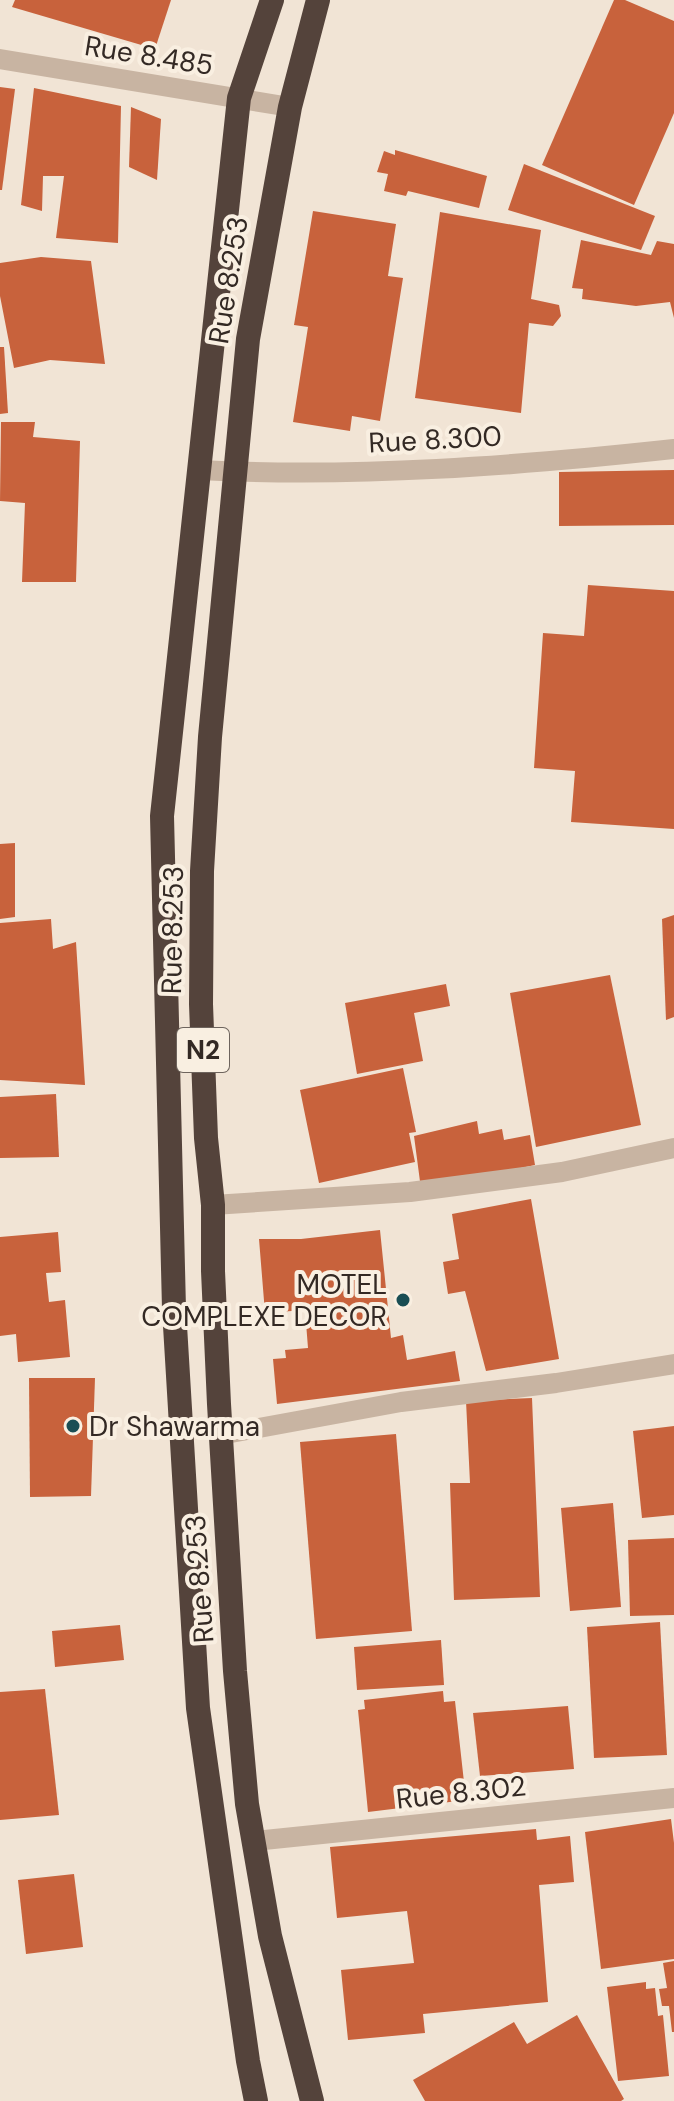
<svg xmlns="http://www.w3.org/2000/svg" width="674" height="2101" font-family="'DM Sans',sans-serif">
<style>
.building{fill:#c8623c}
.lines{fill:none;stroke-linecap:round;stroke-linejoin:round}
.street{stroke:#c8b4a2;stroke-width:20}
.highway{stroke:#54433b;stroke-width:24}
.poi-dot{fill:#1a4e54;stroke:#f9efe1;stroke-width:3}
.labels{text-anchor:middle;stroke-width:8;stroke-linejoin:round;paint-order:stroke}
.shield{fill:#f9efe1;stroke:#6e645d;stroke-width:2}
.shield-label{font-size:26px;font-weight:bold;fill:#332924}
.street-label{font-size:28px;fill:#332924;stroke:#f9efe1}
.poi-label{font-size:28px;fill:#332924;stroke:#f9efe1;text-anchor:end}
</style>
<rect width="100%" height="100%" fill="#f1e4d5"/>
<g class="building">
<path d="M 15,0 L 171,0 L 155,49 L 12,7 Z"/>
<path d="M 614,0 L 625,0 L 674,21 L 674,113 L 634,205 L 542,165 Z"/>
<path d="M 0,87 L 15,89 L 2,190 L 0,190 Z"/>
<path d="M 34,88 L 121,106 L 118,243 L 56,238 L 64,176 L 43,176 L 42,211 L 21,205 Z"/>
<path d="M 131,107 L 161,119 L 157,180 L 129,167 Z"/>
<path d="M 395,150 L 487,176 L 479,208 L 408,191 L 406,196 L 384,191 L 388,174 L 377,172 L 384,151 L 395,155 Z"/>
<path d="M 524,164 L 655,216 L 641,250 L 508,210 Z"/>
<path d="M 313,211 L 396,224 L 388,276 L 403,278 L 380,421 L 352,416 L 350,431 L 293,422 L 308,327 L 294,325 Z"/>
<path d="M 440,212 L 541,230 L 531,299 L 559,305 L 561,316 L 553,326 L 529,323 L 521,413 L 415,398 Z"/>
<path d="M 581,240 L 651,255 L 657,241 L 674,244 L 674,318 L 670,302 L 636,306 L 582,299 L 583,289 L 572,288 Z"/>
<path d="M 41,257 L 91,261 L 105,364 L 50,360 L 14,368 L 0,296 L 0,263 Z"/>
<path d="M 0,347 L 4,347 L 8,413 L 0,414 Z"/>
<path d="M 1,422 L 35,422 L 33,437 L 80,441 L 76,582 L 22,582 L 25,503 L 0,501 Z"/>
<path d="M 674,470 L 674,525 L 559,526 L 559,472 Z"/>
<path d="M 588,585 L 674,591 L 674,829 L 571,822 L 575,771 L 534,768 L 543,633 L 584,636 Z"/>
<path d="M 15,843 L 15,917 L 0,919 L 0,844 Z"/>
<path d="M 674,915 L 674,1017 L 666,1020 L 662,919 Z"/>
<path d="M 51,919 L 53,949 L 76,942 L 85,1085 L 0,1080 L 0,923 Z"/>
<path d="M 610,975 L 641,1125 L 536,1147 L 510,993 Z"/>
<path d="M 446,984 L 450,1006 L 414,1013 L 423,1061 L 357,1074 L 345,1003 Z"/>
<path d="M 403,1068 L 416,1132 L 409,1133 L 415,1162 L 319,1183 L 300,1090 Z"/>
<path d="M 56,1094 L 59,1157 L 0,1158 L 0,1097 Z"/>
<path d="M 477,1121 L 479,1134 L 502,1129 L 504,1140 L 530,1135 L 535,1165 L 421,1189 L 414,1136 Z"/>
<path d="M 531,1199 L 559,1359 L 486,1371 L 465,1291 L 448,1294 L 443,1262 L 459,1259 L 452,1214 Z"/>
<path d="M 380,1230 L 391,1338 L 403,1335 L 407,1360 L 455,1351 L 460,1381 L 277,1404 L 273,1359 L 286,1358 L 285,1350 L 308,1348 L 305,1310 L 265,1313 L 259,1239 L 301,1239 Z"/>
<path d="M 58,1232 L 61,1272 L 46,1273 L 49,1302 L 65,1300 L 70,1357 L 18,1362 L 16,1334 L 0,1336 L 0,1237 Z"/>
<path d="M 29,1378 L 95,1378 L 91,1496 L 30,1497 Z"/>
<path d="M 532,1398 L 540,1597 L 454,1600 L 450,1483 L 470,1483 L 466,1401 Z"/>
<path d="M 674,1426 L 674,1515 L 642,1518 L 633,1431 Z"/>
<path d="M 396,1434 L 412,1631 L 316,1639 L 300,1442 Z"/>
<path d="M 613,1503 L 621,1607 L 570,1611 L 561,1508 Z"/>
<path d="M 674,1538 L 674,1615 L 630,1616 L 628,1540 Z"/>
<path d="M 660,1622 L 667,1755 L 594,1758 L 587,1627 Z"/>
<path d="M 120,1625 L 124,1660 L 55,1667 L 52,1631 Z"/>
<path d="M 441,1640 L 444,1685 L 357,1690 L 354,1647 Z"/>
<path d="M 45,1689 L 59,1815 L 0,1820 L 0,1692 Z"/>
<path d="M 443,1691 L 444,1702 L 455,1701 L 466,1800 L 368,1812 L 358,1710 L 365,1709 L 364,1700 Z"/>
<path d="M 568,1706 L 574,1769 L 480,1776 L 473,1713 Z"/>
<path d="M 671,1819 L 674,1843 L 674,1959 L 601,1969 L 585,1832 Z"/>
<path d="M 536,1829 L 537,1840 L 570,1836 L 574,1882 L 539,1885 L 548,2002 L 423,2014 L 425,2033 L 348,2040 L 341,1970 L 414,1963 L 407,1911 L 337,1918 L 330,1847 Z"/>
<path d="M 74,1874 L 83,1947 L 26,1954 L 18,1880 Z"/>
<path d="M 674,1961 L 674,2032 L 672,2032 L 669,2006 L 662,2006 L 659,1989 L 667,1988 L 663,1963 Z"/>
<path d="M 646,1982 L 646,1989 L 655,1988 L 658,2016 L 663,2015 L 669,2076 L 618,2081 L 607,1987 Z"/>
<path d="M 577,2015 L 624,2099 L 621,2101 L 425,2101 L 413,2080 L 514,2022 L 527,2044 Z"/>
</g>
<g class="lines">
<g class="street">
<path d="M 0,59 L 290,107"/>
<path d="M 199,470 C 357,478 517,466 674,449"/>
<path d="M 213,1205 L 410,1192 L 562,1172 L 674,1148"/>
<path d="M 220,1435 L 401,1402 L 556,1383 L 674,1364"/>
<path d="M 254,1841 L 674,1798"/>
</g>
<g class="highway">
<path d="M 256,2101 L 248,2061 L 198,1708 L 174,1309 L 162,816 L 239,98 L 272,0"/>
<path d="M 312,2101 L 270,1936 L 247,1804 L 235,1671 L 219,1404 L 213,1271 L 213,1205 L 206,1138 L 201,1004 L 202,871 L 210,737 L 248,339 L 290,107 L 318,0"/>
</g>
</g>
<g class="poi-dot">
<circle cx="403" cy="1300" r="8"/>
<circle cx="73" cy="1426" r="8"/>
</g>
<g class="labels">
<rect class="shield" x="177" y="1028" width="52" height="44" rx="6"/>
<g class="shield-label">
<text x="203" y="1059">N2</text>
</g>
<g class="street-label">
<text transform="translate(149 55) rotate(9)" y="10">Rue 8.485</text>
<text transform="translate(228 280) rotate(-81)" y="10">Rue 8.253</text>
<text transform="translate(435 439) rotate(-3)" y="10">Rue 8.300</text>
<text transform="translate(172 930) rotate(-89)" y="10">Rue 8.253</text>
<text transform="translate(199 1579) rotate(-94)" y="10">Rue 8.253</text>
<text transform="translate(461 1792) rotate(-6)" y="10">Rue 8.302</text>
</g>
<g class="poi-label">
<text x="387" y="1294">MOTEL<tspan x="387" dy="32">COMPLEXE DECOR</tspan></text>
<text x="89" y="1436" text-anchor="start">Dr Shawarma</text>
</g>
</g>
</svg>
